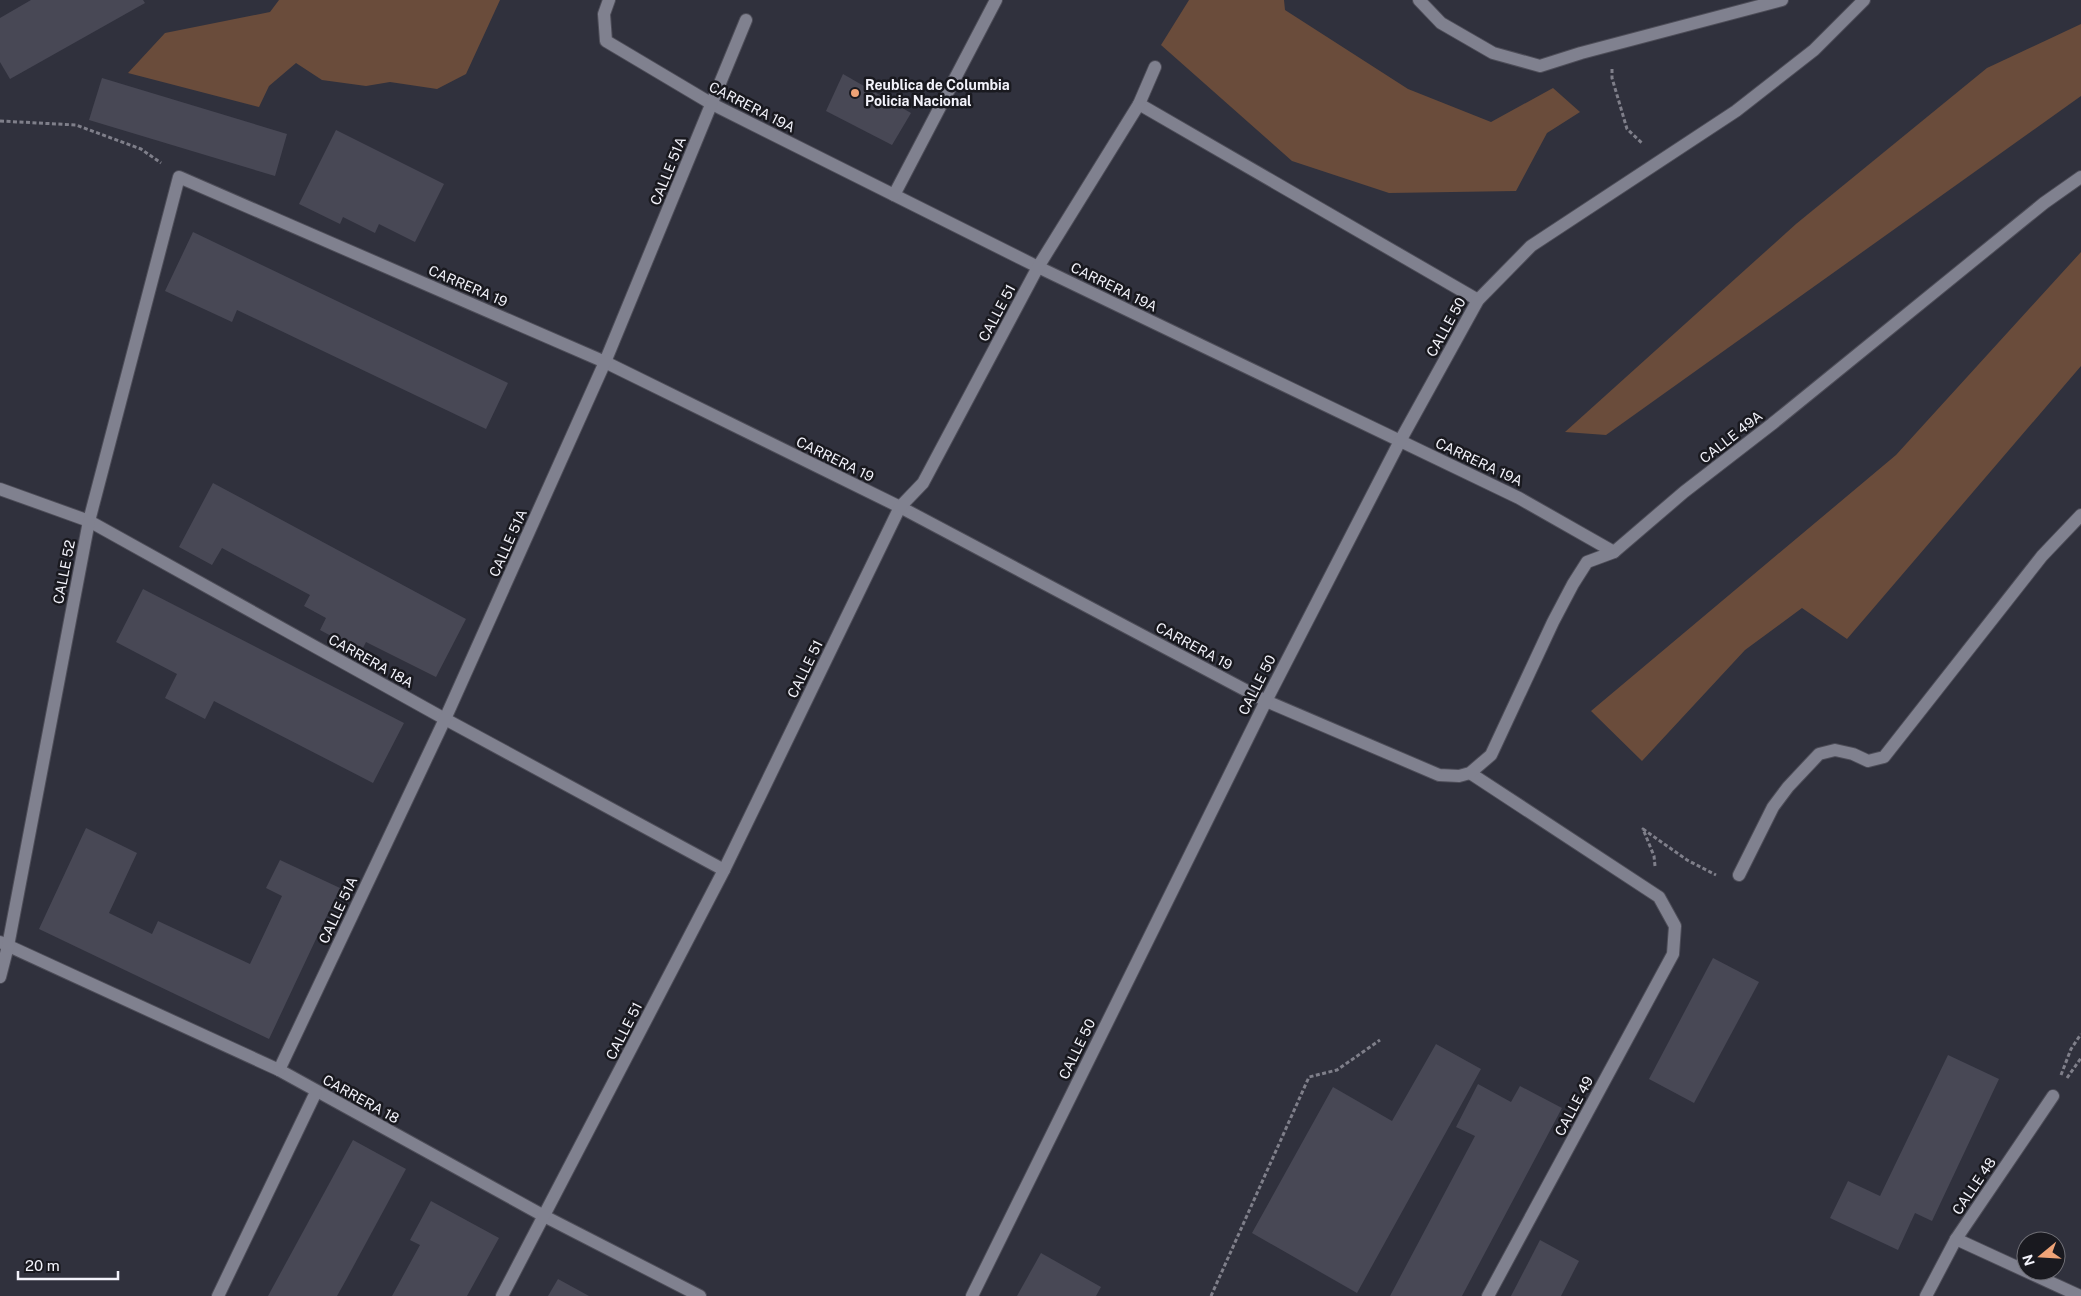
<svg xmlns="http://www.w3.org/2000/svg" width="2081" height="1296" font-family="'Public Sans',sans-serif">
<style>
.green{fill:#6a4c3b}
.building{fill:#484855}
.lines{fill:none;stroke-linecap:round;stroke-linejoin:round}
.minor-casing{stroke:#4d4d58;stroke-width:14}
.path{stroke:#7f7f8a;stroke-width:3;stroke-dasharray:4 2.5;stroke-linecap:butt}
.minor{stroke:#80818f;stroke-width:12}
.poi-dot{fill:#efa377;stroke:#19191f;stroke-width:2}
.labels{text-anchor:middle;stroke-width:5;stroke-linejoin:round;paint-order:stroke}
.poi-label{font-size:14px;font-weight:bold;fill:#f3f3fb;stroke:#19191f;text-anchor:start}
.street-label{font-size:14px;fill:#f3f3fb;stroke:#19191f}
</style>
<rect width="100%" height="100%" fill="#30313d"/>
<g class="green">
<path d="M 279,0 L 500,0 L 466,74 L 437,89 L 390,82 L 366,86 L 322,80 L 296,63 L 269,86 L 259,107 L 128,73 L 165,33 L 270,12 Z"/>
<path d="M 1189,0 L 1284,0 L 1285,10 L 1408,89 L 1491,122 L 1553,88 L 1580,112 L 1547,133 L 1516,191 L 1389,193 L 1292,161 L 1161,45 Z"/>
<path d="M 2081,24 L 2081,96 L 1606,435 L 1565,432 L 1796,224 L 1987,68 Z"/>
<path d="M 2081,252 L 2081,366 L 1847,639 L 1802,608 L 1745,650 L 1642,761 L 1591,711 L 1896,455 Z"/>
</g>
<g class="building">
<path d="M 31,0 L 143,0 L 145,3 L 10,79 L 0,62 L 0,18 Z"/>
<path d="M 843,74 L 911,113 L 892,145 L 826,111 Z"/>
<path d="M 102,78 L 287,134 L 275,176 L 89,120 Z"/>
<path d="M 336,130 L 444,184 L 415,242 L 379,224 L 375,233 L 343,217 L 340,224 L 299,204 Z"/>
<path d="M 193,232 L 508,383 L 486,429 L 237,310 L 232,322 L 165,291 Z"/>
<path d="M 213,483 L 466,619 L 436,677 L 366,642 L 361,652 L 320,630 L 326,618 L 304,606 L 310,595 L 222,548 L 212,565 L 179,547 Z"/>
<path d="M 143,589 L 404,723 L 373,783 L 214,701 L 205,719 L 165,698 L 177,674 L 116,642 Z"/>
<path d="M 86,828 L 137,853 L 109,913 L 152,934 L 158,921 L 250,964 L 282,896 L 266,888 L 280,860 L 340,888 L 269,1039 L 39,929 Z"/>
<path d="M 1713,958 L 1759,982 L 1694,1103 L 1649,1079 Z"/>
<path d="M 1436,1044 L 1481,1069 L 1357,1293 L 1252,1233 L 1333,1087 L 1392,1121 Z"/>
<path d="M 1948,1055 L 1999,1079 L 1932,1221 L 1915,1213 L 1898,1250 L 1830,1218 L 1848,1181 L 1880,1196 Z"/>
<path d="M 1478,1084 L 1511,1102 L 1520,1086 L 1562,1108 L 1462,1296 L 1390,1296 L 1475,1136 L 1456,1127 Z"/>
<path d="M 353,1140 L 406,1169 L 346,1280 L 337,1296 L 268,1296 Z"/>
<path d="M 431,1201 L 499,1238 L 467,1296 L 392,1296 L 420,1245 L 410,1240 Z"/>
<path d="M 1540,1240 L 1579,1261 L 1561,1296 L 1511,1296 Z"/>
<path d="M 1041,1253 L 1101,1287 L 1096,1296 L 1017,1296 Z"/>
<path d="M 558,1279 L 589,1296 L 548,1296 Z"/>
</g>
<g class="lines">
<defs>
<g id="minor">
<path d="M 609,0 L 604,14 L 606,41 L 712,104 L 1038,267 L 1519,498 L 1614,552"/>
<path d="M 1419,0 L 1441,23 L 1493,53 L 1540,66 L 1581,53 L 1782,0"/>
<path d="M 1139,104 L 1478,300"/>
<path d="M 894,195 L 996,0"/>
<path d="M 0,489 L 89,521 L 445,719 L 724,870"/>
<path d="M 1470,773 L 1659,897 L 1675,926 L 1673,954 L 1488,1296"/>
<path d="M 1739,875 L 1773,807 L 1788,787 L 1819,754 L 1835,750 L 1853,754 L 1868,761 L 1884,757 L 2042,556 L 2081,515"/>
<path d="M 0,942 L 279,1070 L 544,1216 L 700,1296"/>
<path d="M 0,977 L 8,946 L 89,521 L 179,177 L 605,362 L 900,507 L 1266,701 L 1439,775 L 1459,776 L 1470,773 L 1491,755 L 1553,622 L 1573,584 L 1587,562 L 1614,552 L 1684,492 L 1772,424 L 2044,203 L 2081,177"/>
<path d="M 279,1070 L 445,719 L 605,362 L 746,20"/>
<path d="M 1956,1239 L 2080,1296"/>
<path d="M 218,1296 L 316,1092"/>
<path d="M 502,1296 L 724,870 L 900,507 L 923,483 L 1038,267 L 1139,104 L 1155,67"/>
<path d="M 972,1296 L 1266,701 L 1400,441 L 1478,300 L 1531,246 L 1736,111 L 1814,50 L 1864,0"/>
<path d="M 1926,1296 L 1956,1239 L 2053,1096"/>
</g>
</defs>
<use href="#minor" class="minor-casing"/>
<g class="path">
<path d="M 1612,69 L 1612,78 L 1627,129 L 1643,144"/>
<path d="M 0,121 L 76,125 L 141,149 L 161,163"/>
<path d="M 1655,866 L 1654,856 L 1643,829 L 1687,860 L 1716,875"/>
<path d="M 2061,1075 L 2071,1049 L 2081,1034"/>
<path d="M 2067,1078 L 2081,1058"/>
<path d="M 1211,1296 L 1309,1077 L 1337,1070 L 1380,1040"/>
</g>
<use href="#minor" class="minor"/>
</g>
<circle class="poi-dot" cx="855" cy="93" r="5"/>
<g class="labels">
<g class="poi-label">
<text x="865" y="90">Reublica de Columbia<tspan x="865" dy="16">Policia Nacional</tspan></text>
</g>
<g class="street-label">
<text transform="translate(752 107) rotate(27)" y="5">CARRERA 19A</text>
<text transform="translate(668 171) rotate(-68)" y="5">CALLE 51A</text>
<text transform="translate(468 286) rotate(23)" y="5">CARRERA 19</text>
<text transform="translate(1114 287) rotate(26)" y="5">CARRERA 19A</text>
<text transform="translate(997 313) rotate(-62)" y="5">CALLE 51</text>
<text transform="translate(1446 327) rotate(-61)" y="5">CALLE 50</text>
<text transform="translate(1731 437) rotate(-38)" y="5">CALLE 49A</text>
<text transform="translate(835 459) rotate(26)" y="5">CARRERA 19</text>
<text transform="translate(1479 462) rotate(25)" y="5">CARRERA 19A</text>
<text transform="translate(508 543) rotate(-66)" y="5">CALLE 51A</text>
<text transform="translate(64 572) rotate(-79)" y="5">CALLE 52</text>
<text transform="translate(1194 646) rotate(28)" y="5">CARRERA 19</text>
<text transform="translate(371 661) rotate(29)" y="5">CARRERA 18A</text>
<text transform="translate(805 669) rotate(-64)" y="5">CALLE 51</text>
<text transform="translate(1257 685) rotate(-63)" y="5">CALLE 50</text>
<text transform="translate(338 910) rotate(-65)" y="5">CALLE 51A</text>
<text transform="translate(624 1031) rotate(-63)" y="5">CALLE 51</text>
<text transform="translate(1077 1049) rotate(-64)" y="5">CALLE 50</text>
<text transform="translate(361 1099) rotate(29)" y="5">CARRERA 18</text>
<text transform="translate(1574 1106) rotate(-62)" y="5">CALLE 49</text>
<text transform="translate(1974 1186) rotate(-56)" y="5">CALLE 48</text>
</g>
</g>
<g transform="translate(2041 1256) rotate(252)"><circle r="24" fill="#19191f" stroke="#707077"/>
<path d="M0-4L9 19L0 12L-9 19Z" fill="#efa377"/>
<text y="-8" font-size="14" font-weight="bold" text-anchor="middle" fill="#f3f3fb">N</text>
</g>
<path d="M18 1271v8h100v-8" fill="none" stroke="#f3f3fb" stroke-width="2.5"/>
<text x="25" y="1271" font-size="15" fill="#f3f3fb" stroke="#19191f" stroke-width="4" paint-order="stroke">20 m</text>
</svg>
